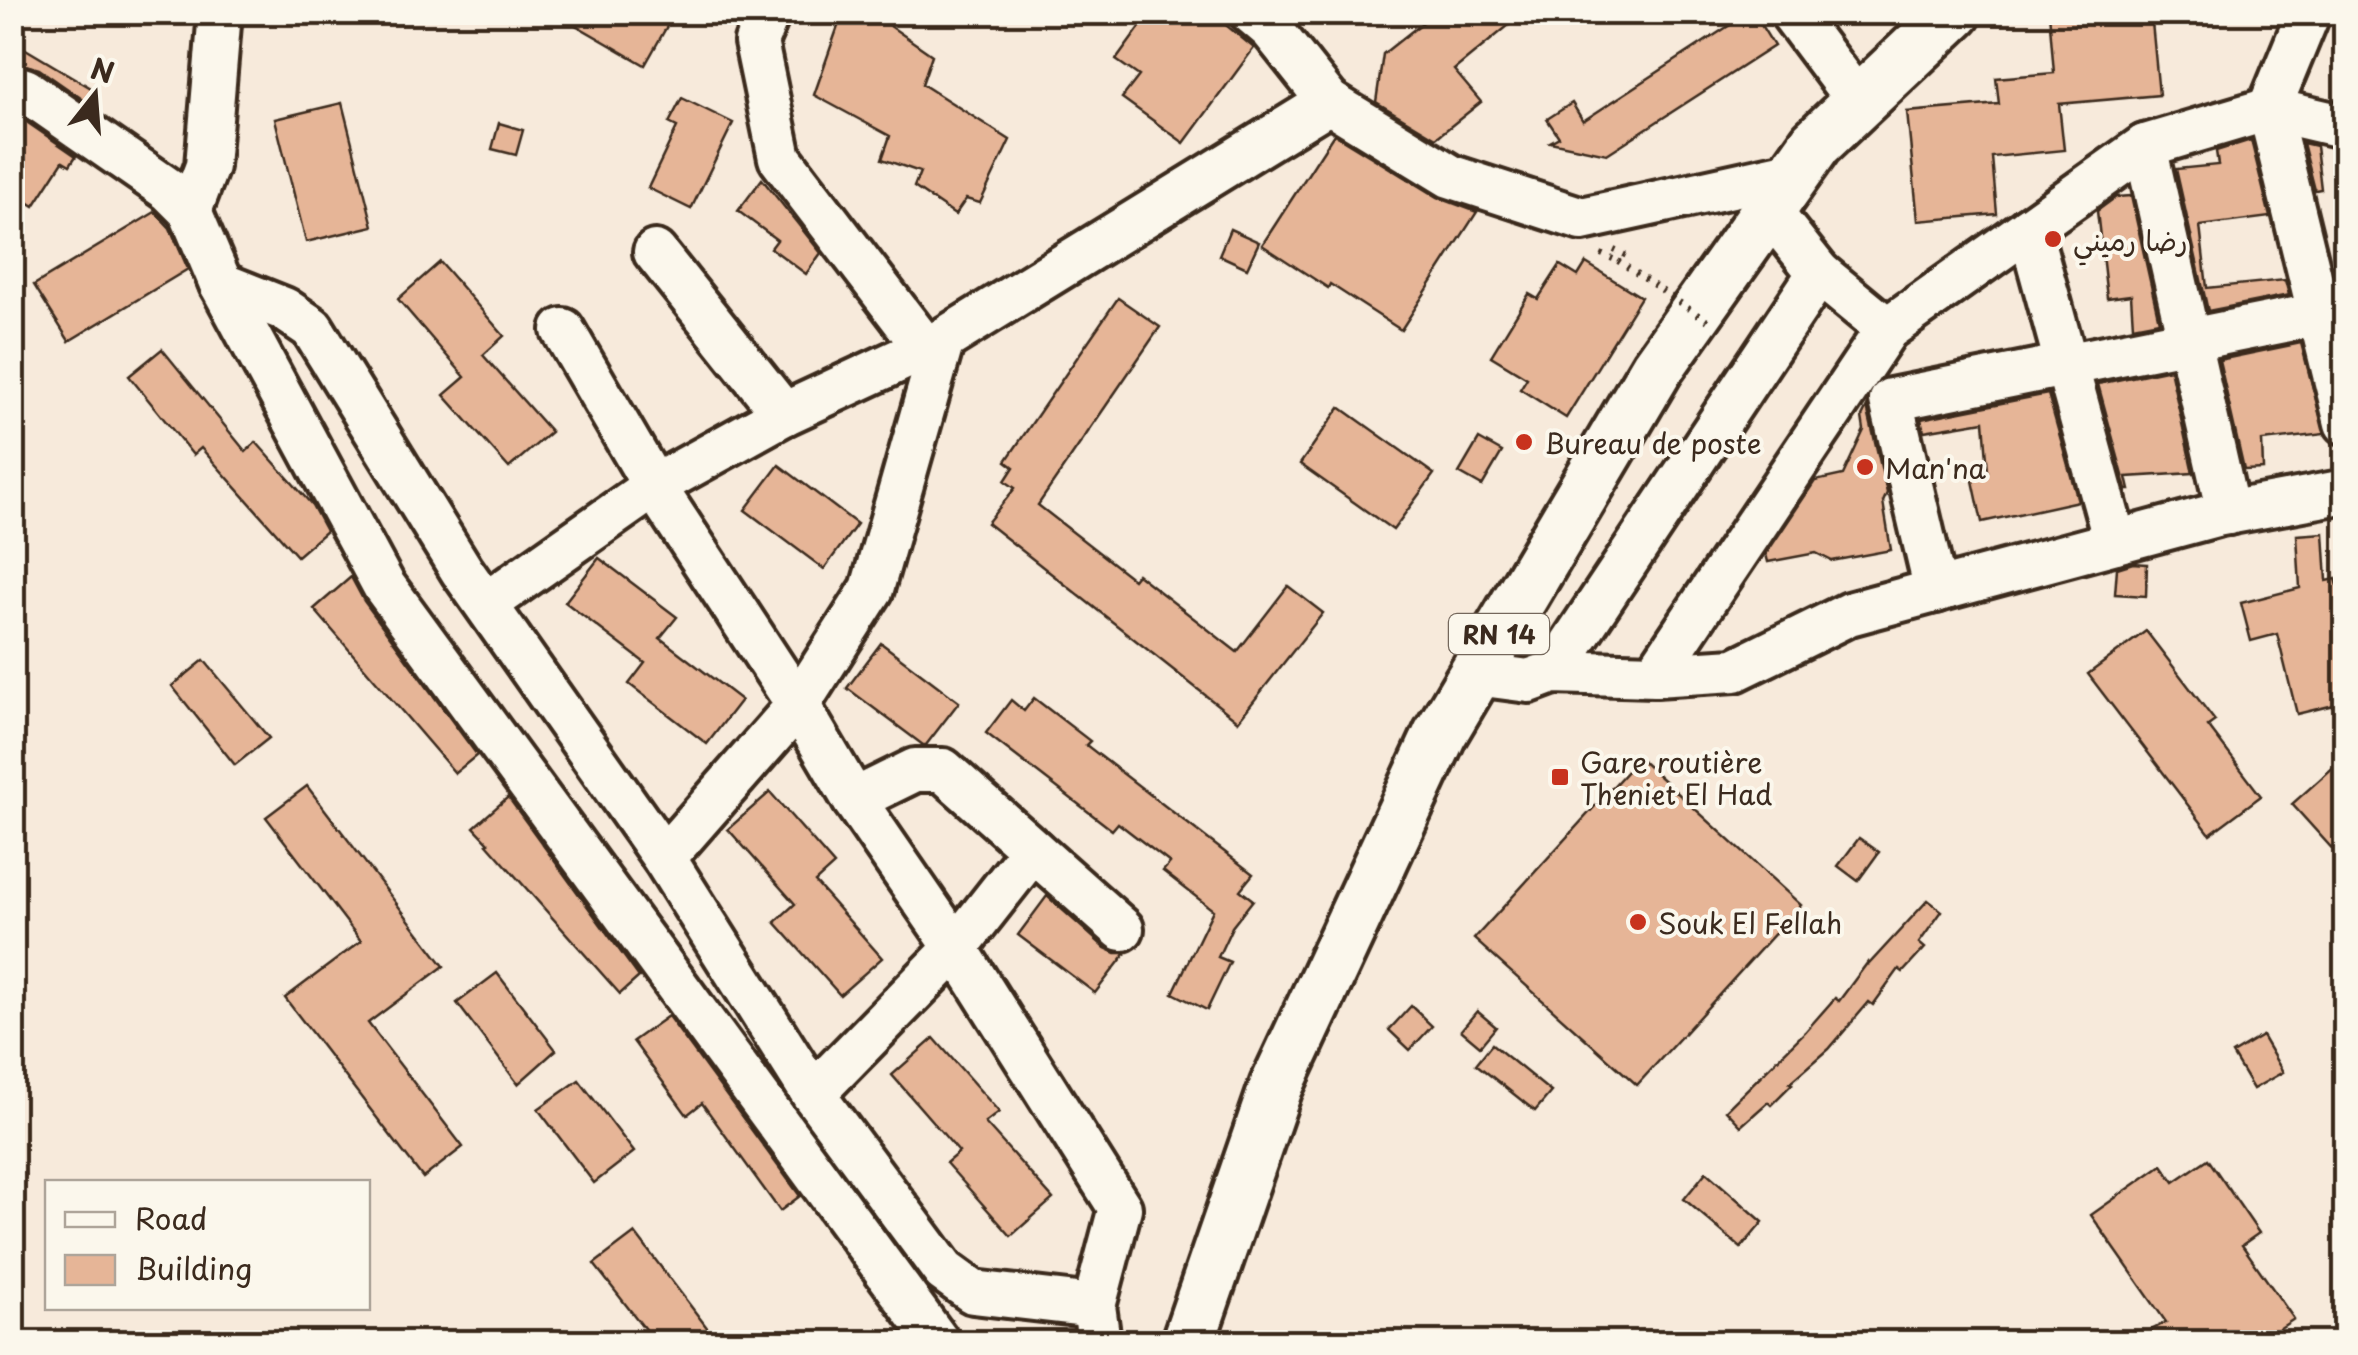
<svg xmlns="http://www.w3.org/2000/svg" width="2358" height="1355" viewBox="0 0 2358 1355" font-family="'Playpen Sans','Playpen Sans Arabic',sans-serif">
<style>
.building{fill:#e6b597;stroke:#3b2a1e;stroke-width:2.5}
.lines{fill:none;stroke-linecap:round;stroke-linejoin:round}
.minor-casing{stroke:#3b2a1e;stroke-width:50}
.major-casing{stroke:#3b2a1e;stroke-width:60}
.path{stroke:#3b2a1e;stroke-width:6;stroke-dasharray:2.5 8;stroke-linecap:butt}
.minor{stroke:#fbf7ec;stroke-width:42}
.major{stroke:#fbf7ec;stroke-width:52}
.path-bridge{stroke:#3b2a1e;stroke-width:6;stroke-dasharray:2.5 8;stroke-linecap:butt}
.poi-dot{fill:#c8321e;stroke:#fbf7ec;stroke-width:4}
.labels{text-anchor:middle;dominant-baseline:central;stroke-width:8;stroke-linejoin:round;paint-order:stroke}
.shield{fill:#fbf7ec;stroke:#75685c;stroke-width:2.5}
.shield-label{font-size:25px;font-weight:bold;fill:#3b2a1e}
.poi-label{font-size:28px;fill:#3b2a1e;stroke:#fbf7ec;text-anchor:start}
</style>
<rect width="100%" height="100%" fill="#f7eadb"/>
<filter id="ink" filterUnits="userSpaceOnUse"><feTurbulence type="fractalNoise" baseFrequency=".01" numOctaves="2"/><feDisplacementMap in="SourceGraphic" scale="20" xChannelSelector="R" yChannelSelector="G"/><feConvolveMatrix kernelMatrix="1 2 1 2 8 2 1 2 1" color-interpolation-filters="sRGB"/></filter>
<g filter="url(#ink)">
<g class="building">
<path d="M553 12H675L645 65Z"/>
<path d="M843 12H866L883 21 932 55 922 84 1010 140 980 203 966 199 955 215 914 187 920 172 882 159 890 136 814 95Z"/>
<path d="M1151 12H1210L1254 48 1184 143 1122 98 1139 76 1116 60Z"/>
<path d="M1436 12H1525L1454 70 1481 102 1436 138 1376 102 1383 54Z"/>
<path d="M1750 12H1753L1774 46 1607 154 1550 142 1559 137 1547 119 1572 103 1583 121Z"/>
<path d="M2049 12H2151L2159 95 2059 104 2064 150 1992 157 1997 214 1918 221 1907 112 1999 104 1996 78 2054 73Z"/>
<path d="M24 48 96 91 88 103 39 69 15 62Z"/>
<path d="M682 98 733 123 691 209 648 188 677 127 669 123Z"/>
<path d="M342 103 373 226 306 242 275 119Z"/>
<path d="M12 112 76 156 70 165 63 161 34 206 12 192Z"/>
<path d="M499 123 523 130 516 155 492 149Z"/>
<path d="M1334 134 1437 197 1477 212 1401 330 1330 284 1328 288 1262 245Z"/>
<path d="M2251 140 2270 217 2200 226 2207 288 2285 280 2289 295 2208 311 2176 169 2218 165 2216 151Z"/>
<path d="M2303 143 2316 146 2321 189 2315 190Z"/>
<path d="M762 179 821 253 806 274 771 248 777 240 738 211Z"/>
<path d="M2131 196 2159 321 2133 326 2131 295 2107 298 2097 211 2116 197Z"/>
<path d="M155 212 170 228 188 269 69 341 34 285Z"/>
<path d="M1230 229 1259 242 1247 268 1219 255Z"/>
<path d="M440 262 504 336 483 355 551 432 509 468 444 395 465 377 398 299Z"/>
<path d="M1586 263 1641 297 1566 418 1520 389 1527 378 1491 356 1529 294 1538 299 1560 265 1578 276Z"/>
<path d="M1118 298 1160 327 1038 505 1133 579 1137 574 1237 652 1288 586 1323 613 1238 721 987 523 1015 488 1005 481 1014 467 1006 461Z"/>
<path d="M2301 343 2325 434 2262 441 2263 469 2244 470 2219 360Z"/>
<path d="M162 349 246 452 256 442 312 505 326 531 297 556 201 448 193 455 129 376Z"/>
<path d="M2170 369 2193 473 2127 477 2130 490H2127L2098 384Z"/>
<path d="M2048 394 2078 501 1982 522 1972 476 1988 472 1984 421 1924 431 1921 419Z"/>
<path d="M1340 407 1434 474 1393 530 1300 464Z"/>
<path d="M1867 407 1887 493 1883 502 1891 550 1832 561 1816 553 1768 562 1766 554 1815 481 1843 475 1864 430 1862 417Z"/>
<path d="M1479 439 1502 452 1482 486 1459 473Z"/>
<path d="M779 465 857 524 824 569 745 510Z"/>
<path d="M2324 533 2327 581 2336 579 2346 614V617L2339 618 2346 645V702L2297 714 2277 634 2251 641 2241 603 2300 588 2297 535Z"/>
<path d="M599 558 677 617 660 638 741 700 707 744 629 684 645 663 565 602Z"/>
<path d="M2133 563 2147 564 2146 596 2115 594 2117 568Z"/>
<path d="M351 577 364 601 477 755 455 773 314 609Z"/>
<path d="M2146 631 2215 721 2208 726 2261 796 2210 834 2088 674Z"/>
<path d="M881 643 959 702 926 745H923L847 688Z"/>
<path d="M204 660 269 738 235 765 172 686Z"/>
<path d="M1034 698 1090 741 1086 745 1253 874 1240 890 1253 900 1232 927 1218 957 1230 962 1207 1010 1173 993 1213 910 1163 871 1170 863 1118 823 1112 830 986 733 1011 700 1024 711Z"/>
<path d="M2346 756V864L2292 804Z"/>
<path d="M1639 758 1801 905 1637 1085 1474 939Z"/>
<path d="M307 786 444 966 368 1023 463 1147 423 1178 285 998 361 941 266 817Z"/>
<path d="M770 792 834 865 815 882 882 958 840 995 775 922 795 904 728 829Z"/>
<path d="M508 797 639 977 620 994 487 844 489 843 474 827Z"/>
<path d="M1859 838 1879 852 1858 881 1838 866Z"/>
<path d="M1047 896 1105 948 1116 953H1126L1095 993 1018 935Z"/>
<path d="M1928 900 1942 911 1919 943 1925 948 1903 972 1899 969 1873 1005 1869 1002 1829 1049 1790 1083 1792 1084 1771 1105 1768 1102 1741 1126 1726 1110 1805 1032 1835 998 1839 1001 1868 962 1869 964Z"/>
<path d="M497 973 556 1050 518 1084 457 1003Z"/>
<path d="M1411 1006 1432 1026 1410 1050 1389 1030Z"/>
<path d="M1477 1011 1496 1027 1480 1046 1461 1030Z"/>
<path d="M668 1016 800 1196 780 1211 702 1103 687 1115 633 1041Z"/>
<path d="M2262 1036 2283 1072 2253 1089 2232 1054Z"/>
<path d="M934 1038 999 1112 985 1123 1053 1199 1011 1236 946 1163 959 1152 892 1075Z"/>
<path d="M1492 1044 1551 1092 1535 1111 1476 1064Z"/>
<path d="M579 1080 634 1152 594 1183 538 1109Z"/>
<path d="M2208 1159 2259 1233 2242 1245 2294 1319 2259 1342H2129L2166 1322 2091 1215 2162 1165 2174 1182Z"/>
<path d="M1706 1172 1763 1222 1741 1248 1684 1199Z"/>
<path d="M635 1233 718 1342H655L594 1264Z"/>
</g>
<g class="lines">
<g class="minor-casing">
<g id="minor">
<path d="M769 12 756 42 780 158 925 348"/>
<path d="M1251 12 1271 29 1329 102 1450 176 1582 219 1796 172"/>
<path d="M1791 12 1859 103"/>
<path d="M2309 12 2269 109 2346 423"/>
<path d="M12 86 25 90 169 190 190 211 221 284 384 586 938 1342"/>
<path d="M2145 146 2228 513"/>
<path d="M190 211 207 166 220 12"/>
<path d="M2029 228 2115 542"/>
<path d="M655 252 784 414"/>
<path d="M1819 273 1887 329"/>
<path d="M221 284 284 309 312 328 462 571 664 858 813 1094 944 1271 973 1292 1094 1306"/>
<path d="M563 330 654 486 798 705 854 800 956 948 1120 1208 1094 1306 1099 1342"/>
<path d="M1936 591 1891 400 2319 314 2346 313"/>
<path d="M486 604 654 486 784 414 943 340 1329 102"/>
<path d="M1553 672 1819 273 1769 210"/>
<path d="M1476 674 1529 681 1553 672 1655 675 1887 329 2145 146 2269 109 2346 127"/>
<path d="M1655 675 1735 670 1849 614 2216 515 2346 491"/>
<path d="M854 800 915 770H943L1122 929"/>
<path d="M664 858 798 705 872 589 943 340"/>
<path d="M813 1094 956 948 1033 850"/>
</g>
</g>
<g class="major-casing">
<path id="major" d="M1188 1342 1276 1087 1440 734 1657 368 1816 143 1955 12"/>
</g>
<g class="path">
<path d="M1614 250 1627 256"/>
<path d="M1601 254 1618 261"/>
</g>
<use href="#minor" class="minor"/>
<use href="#major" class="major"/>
<path class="path-bridge" d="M1618 261 1709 322"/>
</g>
</g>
<g class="poi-dot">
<circle cx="2053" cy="239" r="10"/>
<circle cx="1524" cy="442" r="10"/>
<circle cx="1865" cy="467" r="10"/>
<rect x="1550" y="767" width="20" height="20" rx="5"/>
<circle cx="1638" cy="922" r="10"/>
</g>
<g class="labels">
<rect class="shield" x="1449" y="614" width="100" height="40" rx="8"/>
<g class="shield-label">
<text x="1499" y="634">RN 14</text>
</g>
<g class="poi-label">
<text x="2073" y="239">رضا رميني</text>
<text x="1544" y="442">Bureau de poste</text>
<text x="1885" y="467">Man'na</text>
<text x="1580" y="761">Gare routière<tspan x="1580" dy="32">Theniet El Had</tspan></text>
<text x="1658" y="922">Souk El Fellah</text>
</g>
</g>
<rect width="2358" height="1355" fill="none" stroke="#fbf7ec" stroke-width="50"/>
<rect x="25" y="25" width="2308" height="1305" fill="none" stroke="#3b2a1e" stroke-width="4" filter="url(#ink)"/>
<rect x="45" y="1180" width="325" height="130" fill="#fbf7ec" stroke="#aea59a" stroke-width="2.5"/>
<rect x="65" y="1212" width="50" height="15" fill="#fbf7ec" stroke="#aea59a" stroke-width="2.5"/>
<text x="135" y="1230" font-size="30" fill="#3b2a1e">Road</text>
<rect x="65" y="1255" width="50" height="30" fill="#e6b597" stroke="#aea59a" stroke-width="2.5"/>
<text x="135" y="1280" font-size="30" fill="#3b2a1e">Building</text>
<g transform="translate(95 95) rotate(17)" stroke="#fbf7ec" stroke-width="8" paint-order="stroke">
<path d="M0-8L18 38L0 25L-18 38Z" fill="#3b2a1e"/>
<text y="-15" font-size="28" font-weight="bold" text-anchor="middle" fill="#3b2a1e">N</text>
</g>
</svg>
